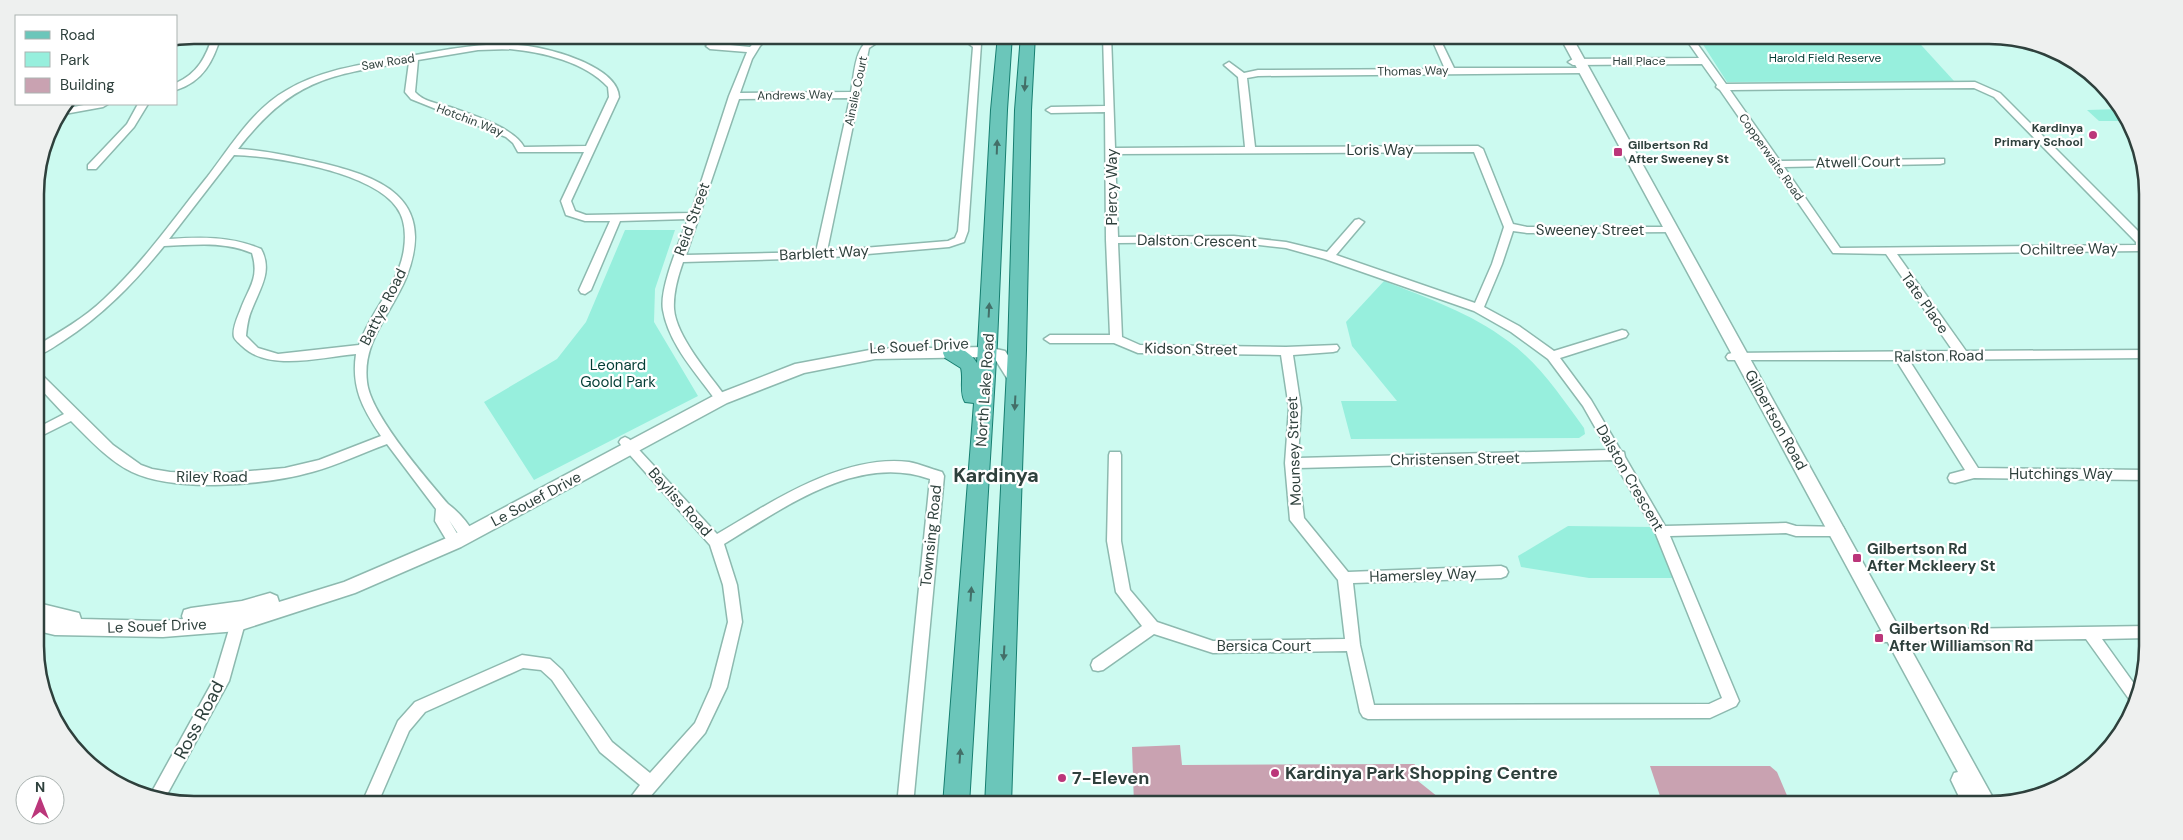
<svg xmlns="http://www.w3.org/2000/svg" width="2183" height="840" viewBox="0 0 2183 840" font-family="'DM Sans',sans-serif">
<style>
.green{fill:#97efdd}
.building{fill:#c9a2b1}
.lines{fill:none;stroke-linecap:round;stroke-linejoin:round}
.minor-casing{stroke:#8db9af;stroke-width:3}
.tertiary-casing{stroke:#8db9af;stroke-width:3}
.primary-casing{stroke:#167e70;stroke-width:2}
.minor{fill:#fff;fill-rule:evenodd}
.tertiary{fill:#fff;fill-rule:evenodd}
.primary{fill:#6bc6ba;fill-rule:evenodd}
.oneway{fill:#436f68}
.poi-dot{fill:#bb367a;stroke:#fff;stroke-width:2}
.labels{text-anchor:middle;dominant-baseline:central;stroke-width:4.5;stroke-linejoin:round;paint-order:stroke}
.far-park-label{font-size:12px;fill:#033d35;stroke:#fff}
.far-street-label{font-size:12px;fill:#2e403c;stroke:#fff}
.far-poi-label{font-size:12px;font-weight:bold;fill:#2e403c;stroke:#fff;text-anchor:end}
.street-label{font-size:15px;fill:#2e403c;stroke:#fff}
.park-label{font-size:15px;fill:#033d35;stroke:#fff}
.poi-label{font-size:15px;font-weight:bold;fill:#2e403c;stroke:#fff;text-anchor:start}
.near-street-label{font-size:18px;fill:#2e403c;stroke:#fff}
.near-poi-label{font-size:18px;font-weight:bold;fill:#2e403c;stroke:#fff;text-anchor:start}
.district-label{font-size:20px;font-weight:bold;fill:#2e403c;stroke:#fff}
.rim{fill:none;stroke:#2e403c;stroke-width:2.5}
</style>
<rect width="100%" height="100%" fill="#ccfaf0"/>
<g class="green">
<path d="M1697 35H1912L1954 81 1727 82Z"/>
<path d="M1994 36 2038 43 2041 46H2004Z"/>
<path d="M2120 109 2125 121H2099L2087 110Z"/>
<path d="M625 230H675L655 289 654 322 698 396 534 480 484 402 557 359 586 322Z"/>
<path d="M1384 281C1427 298 1471 313 1508 341 1539 363 1562 398 1584 428L1585 434 1579 438 1351 439 1341 401H1397L1352 346 1346 322Z"/>
<path d="M1568 526 1653 527 1675 578H1589L1521 567 1518 556Z"/>
</g>
<g class="building">
<path d="M1180 745 1182 765 1415 764 1418 781 1448 805H1134L1132 747Z"/>
<path d="M1650 766H1770L1777 772 1791 805H1663Z"/>
</g>
<g class="lines">
<g class="minor-casing">
<g id="minor">
<path d="M194 35H208L204 38 176 40Z"/>
<path d="M213 35H221C214 60 203 82 176 90V83C198 73 206 57 213 35Z"/>
<path d="M761 35H770L760 46 752 59 740 93 851 92C855 72 854 42 877 36L970 37 981 44 968 231 964 242 949 247 821 258 683 262C678 276 673 294 674 309 676 336 709 374 725 396L727 399 725 402H717C697 374 669 345 663 310 659 288 680 241 688 219L620 221 591 290 585 294 581 293 579 290 610 221H585L566 215 561 201 584 152H518L513 143 506 137 411 99 405 92 409 62C327 75 292 80 238 149 263 150 289 156 313 161 380 176 438 197 406 278 391 314 362 341 367 382 370 414 426 478 448 504 459 512 468 523 475 535L473 539C461 543 455 528 449 520L462 542 460 546 455 547 450 546 435 521 436 509 387 444C362 453 338 465 312 472 266 485 176 493 132 472 109 461 89 439 71 421L37 438V428L64 414 36 384V372L40 373 113 445 141 465 152 469 170 472 217 474 285 468 319 460 381 436C363 409 351 388 356 354 322 357 268 372 242 346 240 344 235 340 234 337 232 330 237 318 240 311 248 288 260 279 252 253 224 241 194 245 164 246 134 283 103 315 63 341 55 346 46 353 36 356V346C60 332 84 318 104 299 144 262 174 218 208 176 231 146 253 109 287 90 324 68 367 64 410 56 456 48 501 38 548 50 569 55 618 71 619 97L571 201 575 211 586 215 691 213 729 96 747 52 710 49 706 46 710 43 750 47ZM878 42 968 43 973 47 958 231 955 238 948 241 827 251 869 48ZM510 49C543 52 585 62 608 87L609 97 586 146 524 147C515 128 470 114 450 107 439 104 422 101 415 92L418 60 478 50ZM850 98 816 252 686 255 739 99ZM234 155C275 156 373 172 397 208 405 219 406 235 404 249 399 285 370 311 359 345L278 354 258 348 246 336C247 326 248 318 252 309 260 288 273 271 261 249 231 236 201 237 169 239Z"/>
<path d="M1103 35H1111L1115 148 1245 147 1238 77 1224 65 1229 62 1244 73 1258 70 1445 69 1430 35H1438L1454 68H1587L1589 70 1584 73 1258 76 1247 78 1255 147 1478 146 1483 149 1513 224 1527 227H1676L1677 229 1676 231 1672 232 1527 233 1513 231 1502 264 1484 307 1519 326 1554 351 1622 330 1626 331 1628 334 1626 337 1560 358 1591 400 1621 451 1624 452 1625 457 1665 526 1786 523 1796 526 1843 527 1845 531 1843 535 1838 536H1796L1786 533 1670 536 1739 701 1736 706 1710 718 1368 719 1363 717 1360 712 1347 651 1213 653 1154 634 1103 670 1098 671 1093 670 1091 665 1093 660 1142 626 1116 592 1107 541 1109 455 1110 452H1120L1121 455V541L1130 590 1157 622 1213 641 1345 639 1338 580 1290 520 1285 463 1289 408 1281 355 1138 353 1114 343H1050L1044 339 1050 335H1110L1106 240 1105 112 1051 113 1046 110 1051 107 1105 106ZM1474 152 1504 227 1492 264 1475 303 1336 255 1364 222 1359 219 1355 220 1327 252 1286 242 1234 236 1118 237 1115 154ZM1234 242 1286 248 1325 259 1474 311 1511 332 1548 359 1583 406 1608 450 1298 458 1301 408 1293 355 1333 352 1337 351 1339 348 1337 345 1286 347 1140 345 1122 337 1118 243ZM1613 460 1655 532 1722 698 1709 704 1374 705 1360 645 1353 583 1501 578 1506 576 1508 572 1506 568 1501 566 1348 572 1304 518 1298 468Z"/>
<path d="M1683 35H1691L1726 84 1975 82 2000 93 2146 239 2145 248 2140 251 1897 254 1966 351 2147 350V358L1909 360 1978 468 2147 470 2148 480 1974 478 1955 483 1950 482 1948 478 1950 474 1965 470 1896 360H1728L1726 357 1728 354 1732 353 1953 351 1886 254 1833 253 1720 90 1716 87 1717 85 1702 64 1573 65 1568 62 1573 59 1699 58ZM1974 88 1994 97 2136 242V245L1840 248 1784 167 1940 164 1944 163V159L1780 161 1730 90Z"/>
<path d="M89 104H108L103 107 59 115 63 109Z"/>
<path d="M138 104H148L134 127 96 169H88V165L127 124Z"/>
<path d="M625 437 629 439 717 534C772 502 842 454 909 462 920 464 931 469 942 472L944 476 913 805H897L930 479C857 453 784 508 724 544L737 585 742 622 727 687 705 733 643 805H625L640 785 600 752 552 680 541 670 523 668 425 712 409 731 377 805H361L398 721 415 702 522 655 550 659 562 670 612 742 650 773 695 723 711 687 728 622 723 585 710 545 621 445 619 442 621 439Z"/>
<path d="M240 610 245 612 247 616 229 681 164 800 149 797 214 679 233 616 235 612Z"/>
<path d="M2148 626V638L2102 639 2140 692 2134 706 2086 639 1883 642 1878 640 1876 636 1878 632 1883 630Z"/>
</g>
</g>
<g class="tertiary-casing">
<g id="tertiary">
<path d="M1559 35H1571L1997 805H1963L1951 780 1954 773 1958 772Z"/>
<path d="M987 347 1005 351 1024 379 1022 383 1016 385 1010 383 995 359 987 357 875 359 804 373 727 403 461 547 355 593 238 631 163 637 55 635 38 631V603L79 613 81 619 163 621 183 619 182 616 184 610 191 608 242 601 270 593 277 596 279 602 344 582 449 537 715 395 795 364 875 349Z"/>
</g>
</g>
<g class="primary-casing">
<g id="primary">
<path d="M998 35H1012L1007 110 997 343 969 805H943L974 403 965 402C959 392 964 379 961 368L945 358 943 353 945 348C958 345 970 352 977 363L991 110Z"/>
<path d="M1021 35H1035L1031 110 1026 350 1011 805H985L1008 350 1015 110Z"/>
</g>
</g>
<use href="#minor" class="minor"/>
<use href="#tertiary" class="tertiary"/>
<use href="#primary" class="primary"/>
</g>
<defs><path id="oneway-solid" d="M-6-.8H1V-3.2L6.5 0L1 3.2V.8H-6Z" transform="scale(1.25)"/></defs>
<g class="oneway">
<use href="#oneway-solid" transform="translate(1025 84) rotate(94)"/>
<use href="#oneway-solid" transform="translate(997 147) rotate(-88)"/>
<use href="#oneway-solid" transform="translate(989 310) rotate(-87)"/>
<use href="#oneway-solid" transform="translate(1015 403) rotate(93)"/>
<use href="#oneway-solid" transform="translate(971 594) rotate(-86)"/>
<use href="#oneway-solid" transform="translate(1004 653) rotate(93)"/>
<use href="#oneway-solid" transform="translate(960 756) rotate(-86)"/>
</g>
<g class="poi-dot">
<circle cx="2093" cy="135" r="5"/>
<rect x="1613" y="147" width="10" height="10" rx="2.5"/>
<rect x="1852" y="553" width="10" height="10" rx="2.5"/>
<rect x="1874" y="633" width="10" height="10" rx="2.5"/>
<circle cx="1275" cy="773" r="5"/>
<circle cx="1062" cy="778" r="5"/>
</g>
<g class="labels">
<g class="far-park-label">
<text x="1825" y="58">Harold Field Reserve</text>
</g>
<g class="far-street-label">
<text x="1639" y="61">Hall Place</text>
<text transform="translate(388 62) rotate(-9)">Saw Road</text>
<text transform="translate(1413 71) rotate(-1)">Thomas Way</text>
<text transform="translate(856 91) rotate(-78)">Ainslie Court</text>
<text transform="translate(795 95) rotate(-1)">Andrews Way</text>
<text transform="translate(470 120) rotate(21)">Hotchin Way</text>
<text transform="translate(1771 157) rotate(55)">Copperwaite Road</text>
</g>
<g class="far-poi-label">
<text x="2083" y="128">Kardinya<tspan x="2083" dy="14">Primary School</tspan></text>
<text x="1628" y="145" text-anchor="start">Gilbertson Rd<tspan x="1628" dy="14">After Sweeney St</tspan></text>
</g>
<g class="street-label">
<text x="1380" y="150">Loris Way</text>
<text transform="translate(1858 162) rotate(-1)">Atwell Court</text>
<text transform="translate(1112 187) rotate(-90)">Piercy Way</text>
<text transform="translate(692 219) rotate(-70)">Reid Street</text>
<text x="1590" y="230">Sweeney Street</text>
<text transform="translate(1197 241) rotate(1)">Dalston Crescent</text>
<text transform="translate(2069 249) rotate(-1)">Ochiltree Way</text>
<text transform="translate(824 253) rotate(-3)">Barblett Way</text>
<text transform="translate(1925 303) rotate(55)">Tate Place</text>
<text transform="translate(383 307) rotate(-63)">Battye Road</text>
<text transform="translate(919 346) rotate(-3)">Le Souef Drive</text>
<text transform="translate(1191 349) rotate(1)">Kidson Street</text>
<text transform="translate(1939 356) rotate(-1)">Ralston Road</text>
<text transform="translate(985 390) rotate(-86)">North Lake Road</text>
<text transform="translate(1776 420) rotate(61)">Gilbertson Road</text>
<text transform="translate(1294 451) rotate(-92)">Mounsey Street</text>
<text transform="translate(1455 459) rotate(-1)">Christensen Street</text>
<text x="2061" y="474">Hutchings Way</text>
<text x="212" y="477">Riley Road</text>
<text transform="translate(1630 478) rotate(60)">Dalston Crescent</text>
<text transform="translate(536 499) rotate(-28)">Le Souef Drive</text>
<text transform="translate(680 502) rotate(48)">Bayliss Road</text>
<text transform="translate(931 536) rotate(-84)">Townsing Road</text>
<text transform="translate(1423 575) rotate(-2)">Hamersley Way</text>
<text transform="translate(157 626) rotate(-2)">Le Souef Drive</text>
<text x="1264" y="646">Bersica Court</text>
</g>
<g class="park-label">
<text x="618" y="365">Leonard<tspan x="618" dy="17">Goold Park</tspan></text>
</g>
<g class="poi-label">
<text x="1867" y="549">Gilbertson Rd<tspan x="1867" dy="17">After Mckleery St</tspan></text>
<text x="1889" y="629">Gilbertson Rd<tspan x="1889" dy="17">After Williamson Rd</tspan></text>
</g>
<g class="near-street-label">
<text transform="translate(199 720) rotate(-62)">Ross Road</text>
</g>
<g class="near-poi-label">
<text x="1285" y="773">Kardinya Park Shopping Centre</text>
<text x="1072" y="778">7-Eleven</text>
</g>
<g class="district-label">
<text x="996" y="475">Kardinya</text>
</g>
</g>
<path d="M0 0H2183V840H0ZM194 44H1989A150 150 0 0 1 2139 194V646A150 150 0 0 1 1989 796H194A150 150 0 0 1 44 646V194A150 150 0 0 1 194 44Z" fill="#eef0ef" fill-rule="evenodd"/>
<path class="rim" d="M194 44H1989A150 150 0 0 1 2139 194V646A150 150 0 0 1 1989 796H194A150 150 0 0 1 44 646V194A150 150 0 0 1 194 44Z"/>
<rect x="15" y="15" width="162" height="90" fill="#ffffff" stroke="#abb3b1"/>
<rect x="25" y="31" width="25" height="8" fill="#6bc6ba" stroke="#abb3b1"/>
<text x="60" y="40" font-size="15" fill="#2e403c">Road</text>
<rect x="25" y="52" width="25" height="15" fill="#97efdd" stroke="#abb3b1"/>
<text x="60" y="65" font-size="15" fill="#2e403c">Park</text>
<rect x="25" y="78" width="25" height="15" fill="#c9a2b1" stroke="#abb3b1"/>
<text x="60" y="90" font-size="15" fill="#2e403c">Building</text>
<g transform="translate(40 800)"><circle r="24" fill="#ffffff" stroke="#abb3b1"/>
<path d="M0-4L9 19L0 12L-9 19Z" fill="#bb367a"/>
<text y="-8" font-size="14" font-weight="bold" text-anchor="middle" fill="#2e403c">N</text>
</g>
</svg>
